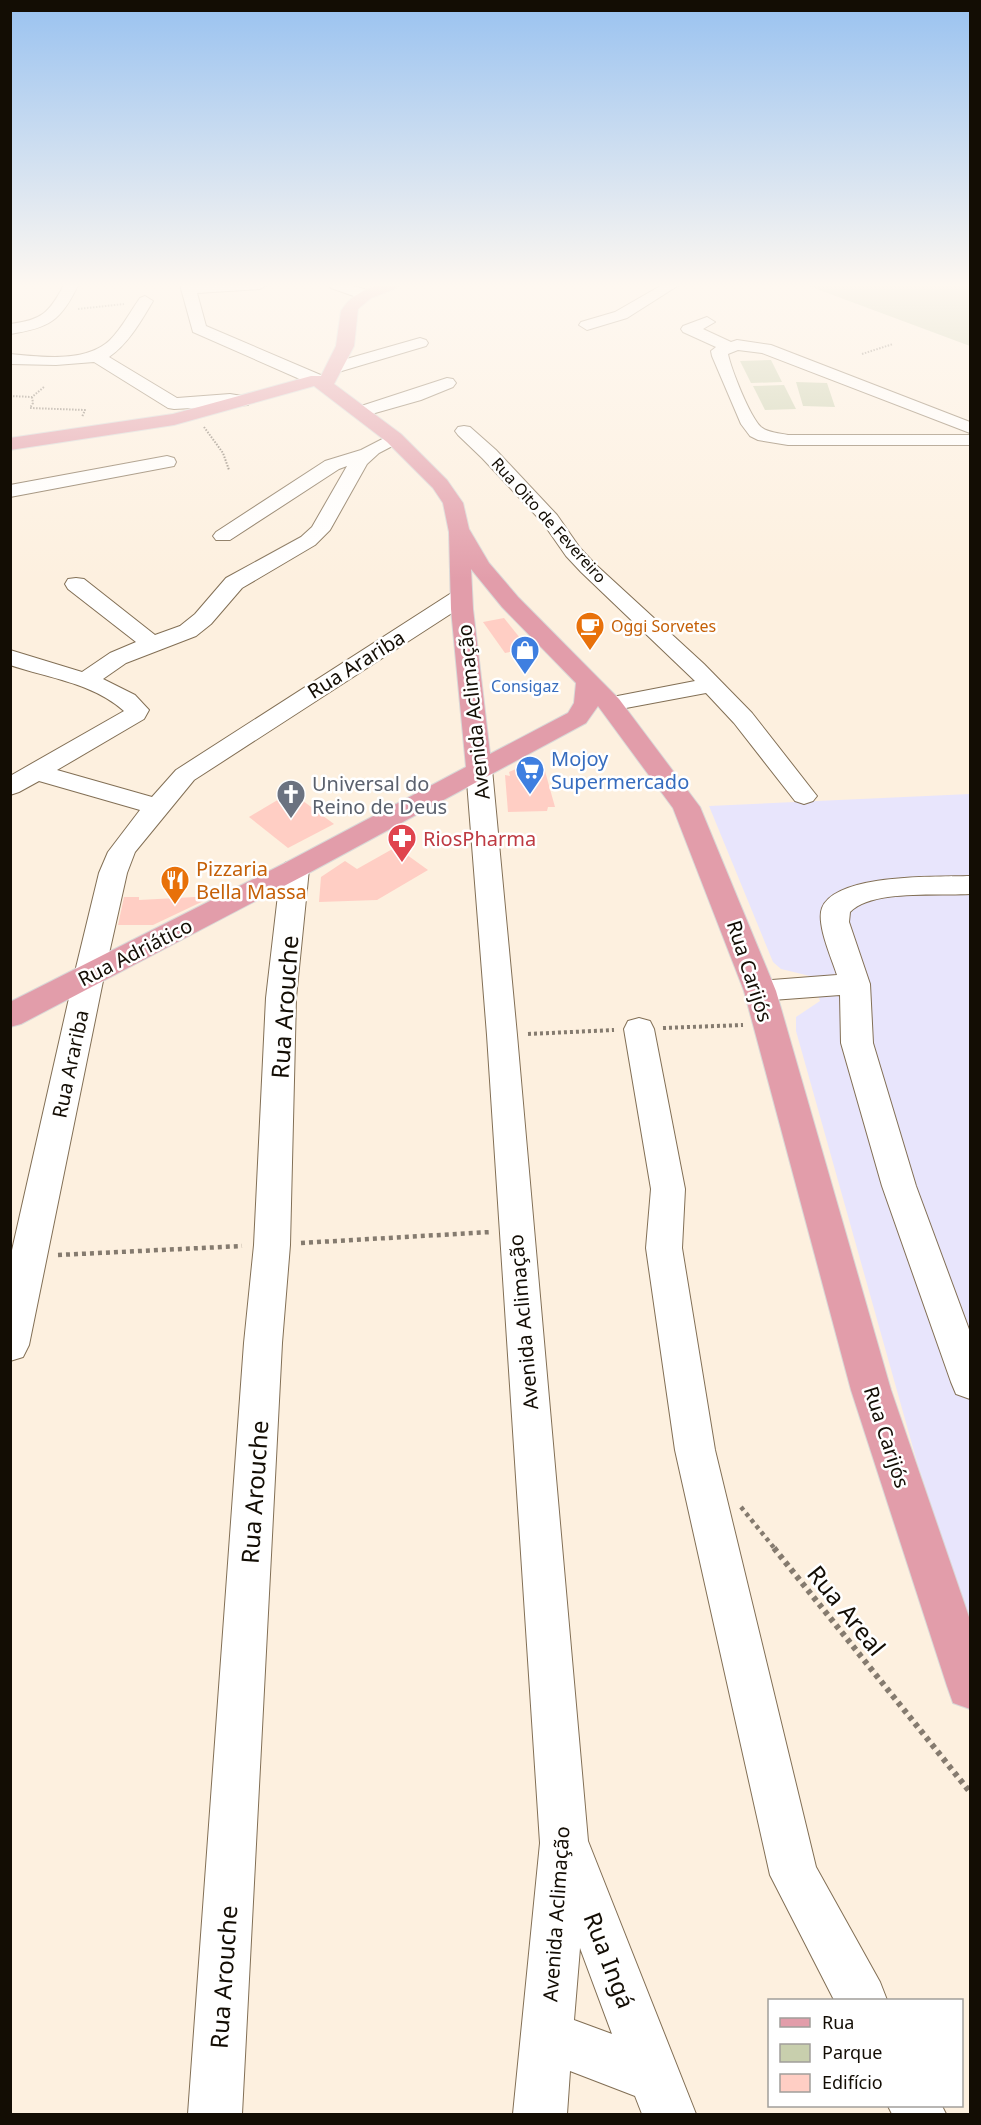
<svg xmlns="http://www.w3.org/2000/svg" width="981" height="2125" viewBox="0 0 981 2125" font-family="'Noto Sans',sans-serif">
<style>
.industrial{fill:#e8e5fc}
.green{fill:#c8cfad}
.building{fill:#ffcec4}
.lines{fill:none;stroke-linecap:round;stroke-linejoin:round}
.minor-casing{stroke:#826f55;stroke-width:2}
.major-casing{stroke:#d9d8d7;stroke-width:2}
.path-far3{stroke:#857b6f;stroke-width:2;stroke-dasharray:1.5 1.5;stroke-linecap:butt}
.path-far2{stroke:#857b6f;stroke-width:4;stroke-dasharray:3 3;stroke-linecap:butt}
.path-far1{stroke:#857b6f;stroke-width:4.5;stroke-dasharray:4 4;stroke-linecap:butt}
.path{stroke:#857b6f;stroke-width:6;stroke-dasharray:4.5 4.5;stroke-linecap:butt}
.minor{fill:#fff;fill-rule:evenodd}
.major{fill:#e29daa;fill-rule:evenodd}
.labels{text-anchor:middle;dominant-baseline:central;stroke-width:5;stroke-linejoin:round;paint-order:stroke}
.far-street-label{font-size:16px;fill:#130d04;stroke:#fff}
.far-food-label{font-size:16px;fill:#c56008;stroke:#fff;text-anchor:start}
.far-shop-label{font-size:16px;fill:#366cbe;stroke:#fff}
.street-label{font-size:20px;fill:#130d04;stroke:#fff}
.shop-label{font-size:20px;fill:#366cbe;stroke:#fff;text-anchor:start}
.worship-label{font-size:20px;fill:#5b616d;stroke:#fff;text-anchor:start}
.health-label{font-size:20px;fill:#be3a42;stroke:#fff;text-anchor:start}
.food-label{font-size:20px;fill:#c56008;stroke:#fff;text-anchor:start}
.near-street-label{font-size:24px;fill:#130d04;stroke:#fff}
</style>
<rect width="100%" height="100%" fill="#fdf0df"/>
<path class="industrial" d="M970 794V1622L917 1462 796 1031V1017L820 1001 810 976 781 969 773 962 709 806Z"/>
<g class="green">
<path d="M806 285H970V346Z"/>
<path d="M771 360 782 382 751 383 740 361Z"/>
<path d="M796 382 827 383 835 407 803 406Z"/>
<path d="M784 385 796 409 765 410 753 386Z"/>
</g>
<g class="building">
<path d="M504 618 528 648 505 653 483 622Z"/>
<path d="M536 760 543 764 555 807H548L547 811 508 812 505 775 510 776 509 772Z"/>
<path d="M291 792 334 824 288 848 249 817Z"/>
<path d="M396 847 428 870 377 900 319 902 321 877 345 861 357 869Z"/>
<path d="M214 896 153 925H118L124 897H139V900Z"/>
</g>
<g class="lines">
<g class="minor-casing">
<g id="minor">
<path d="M64 285H78C61 321 49 328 10 334V324C42 320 49 313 64 285Z"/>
<path d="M180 285H267L260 289 197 293 206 326 323 376 326 380 323 384H311L193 332Z"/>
<path d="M329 285C343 285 362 284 373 295L365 300 331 288Z"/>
<path d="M662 285H679L627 318 587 330 579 325 581 322 615 312Z"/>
<path d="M145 296 153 301C141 321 129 343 109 357L177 398 230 394 248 397 251 401 248 405 174 409 168 408 94 362 56 365 10 364V354C41 357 86 363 110 340 122 328 130 312 140 298Z"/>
<path d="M707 317 715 322 703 329 731 342 737 340 771 345 970 422V433L762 353 738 350 728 354C731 369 750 417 761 427 768 433 779 433 788 435H970V445H788L758 440 750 436 741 424 712 356 711 351 716 347 683 332 681 329 683 326Z"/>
<path d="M420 338 426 340 428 343 426 346 335 373 327 368 329 364Z"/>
<path d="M447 378 453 379 456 383 453 387 421 400 361 417 355 416 352 412 355 408Z"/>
<path d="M464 426 470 427 496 450 557 515 580 548 595 564 704 664 752 713 813 791 817 796 813 801 804 804 795 801 734 723 706 693 610 711 602 709 598 704 602 699 695 681 581 572 566 556 543 523 482 458 458 435 455 431 458 427Z"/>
<path d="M394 433 400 434 403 438 400 442 379 453 367 464 330 530 315 545 242 588 211 624 196 636 126 663 103 679 135 695 149 710 144 719 57 770 152 797 176 770 453 592 461 591 469 592 472 597 469 602 194 780 135 852 127 873 104 976 29 1345 23 1357 10 1361V1259L74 976 99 873 108 852 140 810 39 781 19 792 10 795V776L124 711C93 683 48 678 10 665V650L82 672 110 653 136 642 68 589 65 584 68 579 76 578 84 579 155 635 180 626 195 614 226 578 301 537 312 527 347 466 339 469 230 540H216L213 536 216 532 325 461 361 450Z"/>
<path d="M167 456 174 458 176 462 174 466 10 497V485Z"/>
<path d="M479 761 488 764 492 769 517 1035 588 1841 696 2114H642L635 2096 570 2071 567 2114H513L540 1843 487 1035 466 769 470 764ZM580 1948 612 2034 574 2020Z"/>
<path d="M295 860 305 863 309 869 296 998 290 1245 282 1343 242 2114H188L244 1343 254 1245 266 998 281 869 285 863Z"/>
<path d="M970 876V894C940 896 872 889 850 912L849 922 870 984 873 1043 916 1186 970 1332V1399L956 1394 951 1382 882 1186 841 1043 840 995 760 1001 749 998 745 991 749 984 760 981 837 975C832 959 816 924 822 908 836 873 938 877 970 876Z"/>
<path d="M639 1018 650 1021 654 1029 685 1189 682 1248 715 1450 816 1867 880 1982 887 2000H834L770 1875 675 1450 646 1248 651 1189 624 1029 628 1021Z"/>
<path d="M888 2106H942L946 2114H892Z"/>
</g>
</g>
<g class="major-casing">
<path id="major" d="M377 285H399L397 288 371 298 358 309 354 346 334 384 401 434 447 480 463 503 469 529 489 563 518 597 619 699 700 807 776 991 891 1390 970 1620V1709L953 1703 947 1686 851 1390 744 991 673 808 598 706 586 723 305 875 21 1024 10 1027V1002L285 863 466 767 451 609 449 532 443 503 433 488 387 442 314 386 174 425 10 450V438L173 414 311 376H321L336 346 341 311C350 296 362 291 377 285ZM471 569 502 607 576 683 574 703 568 713 490 754 473 609Z"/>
</g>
<g class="path-far3">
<path d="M78 309 124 304"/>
<path d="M862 354 893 344"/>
<path d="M10 396 32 397 44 387"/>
<path d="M32 397 33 403 30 408 85 410 82 417"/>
<path d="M204 427 223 453 229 470"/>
</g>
<g class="path-far2">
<path d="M663 1028 743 1025"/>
<path d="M528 1034 614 1030"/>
</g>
<g class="path-far1">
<path d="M301 1243 491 1232"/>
<path d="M58 1255 242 1246"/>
<path d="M741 1507 775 1549"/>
</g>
<path class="path" d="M774 1548 970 1792"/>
<use href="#minor" class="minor"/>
<use href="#major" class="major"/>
</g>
<linearGradient id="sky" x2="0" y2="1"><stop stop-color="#99c2f0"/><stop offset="0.49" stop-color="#fef8f1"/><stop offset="1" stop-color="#fef8f1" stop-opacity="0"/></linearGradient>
<rect width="981" height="582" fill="url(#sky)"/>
<defs>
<g id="cafe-pin" transform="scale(1.5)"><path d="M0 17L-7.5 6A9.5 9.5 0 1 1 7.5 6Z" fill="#e8710a" stroke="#fff"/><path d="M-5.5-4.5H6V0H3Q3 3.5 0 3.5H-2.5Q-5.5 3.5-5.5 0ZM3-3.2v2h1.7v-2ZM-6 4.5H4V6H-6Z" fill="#fff"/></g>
<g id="shop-pin" transform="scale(1.5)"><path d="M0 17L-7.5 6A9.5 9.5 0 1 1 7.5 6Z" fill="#3f7fe0" stroke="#fff"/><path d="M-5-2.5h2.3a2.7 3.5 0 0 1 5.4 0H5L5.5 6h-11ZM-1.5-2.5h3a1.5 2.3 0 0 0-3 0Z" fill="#fff"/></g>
<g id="supermarket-pin" transform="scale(1.5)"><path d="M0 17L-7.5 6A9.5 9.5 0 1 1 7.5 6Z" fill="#3f7fe0" stroke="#fff"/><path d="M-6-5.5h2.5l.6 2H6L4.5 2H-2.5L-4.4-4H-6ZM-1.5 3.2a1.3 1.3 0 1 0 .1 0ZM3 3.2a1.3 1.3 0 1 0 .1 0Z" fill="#fff"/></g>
<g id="church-pin" transform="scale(1.5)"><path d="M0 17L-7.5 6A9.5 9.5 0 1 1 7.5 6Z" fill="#6b7280" stroke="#fff"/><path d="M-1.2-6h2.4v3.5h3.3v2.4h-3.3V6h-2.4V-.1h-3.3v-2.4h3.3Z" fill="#fff"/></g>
<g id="pharmacy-pin" transform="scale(1.5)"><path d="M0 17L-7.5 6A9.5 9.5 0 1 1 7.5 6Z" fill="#e0444e" stroke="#fff"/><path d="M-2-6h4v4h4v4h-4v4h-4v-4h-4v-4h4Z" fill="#fff"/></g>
<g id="restaurant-pin" transform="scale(1.5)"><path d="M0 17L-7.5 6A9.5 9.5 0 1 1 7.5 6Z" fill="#e8710a" stroke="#fff"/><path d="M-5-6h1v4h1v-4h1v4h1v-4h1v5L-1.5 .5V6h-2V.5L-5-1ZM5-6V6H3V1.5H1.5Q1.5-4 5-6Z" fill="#fff"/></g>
</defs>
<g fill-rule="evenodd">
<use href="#cafe-pin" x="590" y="626"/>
<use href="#shop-pin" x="525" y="650"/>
<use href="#supermarket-pin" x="530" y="770"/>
<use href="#church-pin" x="291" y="794"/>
<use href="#pharmacy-pin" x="402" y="838"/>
<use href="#restaurant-pin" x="175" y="880"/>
</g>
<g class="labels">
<g class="far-street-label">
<text transform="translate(549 520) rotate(48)">Rua Oito de Fevereiro</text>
</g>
<g class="far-food-label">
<text x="611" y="626">Oggi Sorvetes</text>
</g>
<g class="far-shop-label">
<text x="525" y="686">Consigaz</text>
</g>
<g class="street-label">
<text transform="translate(356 664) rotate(-32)">Rua Arariba</text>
<text transform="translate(473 712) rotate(-96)">Avenida Aclimação</text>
<text transform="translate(135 952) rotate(-27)">Rua Adriático</text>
<text transform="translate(750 971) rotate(72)">Rua Carijós</text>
<text transform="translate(70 1064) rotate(-78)">Rua Arariba</text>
<text transform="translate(523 1322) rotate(-95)">Avenida Aclimação</text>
<text transform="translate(887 1437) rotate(72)">Rua Carijós</text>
<text transform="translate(556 1914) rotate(-86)">Avenida Aclimação</text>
</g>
<g class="shop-label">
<text x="551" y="758">Mojoy<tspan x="551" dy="23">Supermercado</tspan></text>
</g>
<g class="worship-label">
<text x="312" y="783">Universal do<tspan x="312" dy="23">Reino de Deus</tspan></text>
</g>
<g class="health-label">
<text x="423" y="838">RiosPharma</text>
</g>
<g class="food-label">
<text x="196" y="868">Pizzaria<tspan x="196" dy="23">Bella Massa</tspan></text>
</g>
<g class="near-street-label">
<text transform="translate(284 1007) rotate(-86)">Rua Arouche</text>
<text transform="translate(254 1492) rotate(-86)">Rua Arouche</text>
<text transform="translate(847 1610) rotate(51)">Rua Areal</text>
<text transform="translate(610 1960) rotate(69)">Rua Ingá</text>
<text transform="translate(223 1977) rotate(-86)">Rua Arouche</text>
</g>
</g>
<rect width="981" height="2125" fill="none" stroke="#130d04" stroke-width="24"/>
<rect x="768" y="1999" width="195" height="108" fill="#ffffff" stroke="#a19e9b" stroke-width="1.5"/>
<rect x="780" y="2018" width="30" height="9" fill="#e29daa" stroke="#a19e9b" stroke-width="1.5"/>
<text x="822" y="2029" font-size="18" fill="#130d04">Rua</text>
<rect x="780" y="2044" width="30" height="18" fill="#c8cfad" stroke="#a19e9b" stroke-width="1.5"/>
<text x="822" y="2059" font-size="18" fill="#130d04">Parque</text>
<rect x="780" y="2074" width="30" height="18" fill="#ffcec4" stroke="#a19e9b" stroke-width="1.5"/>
<text x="822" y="2089" font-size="18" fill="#130d04">Edifício</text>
</svg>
